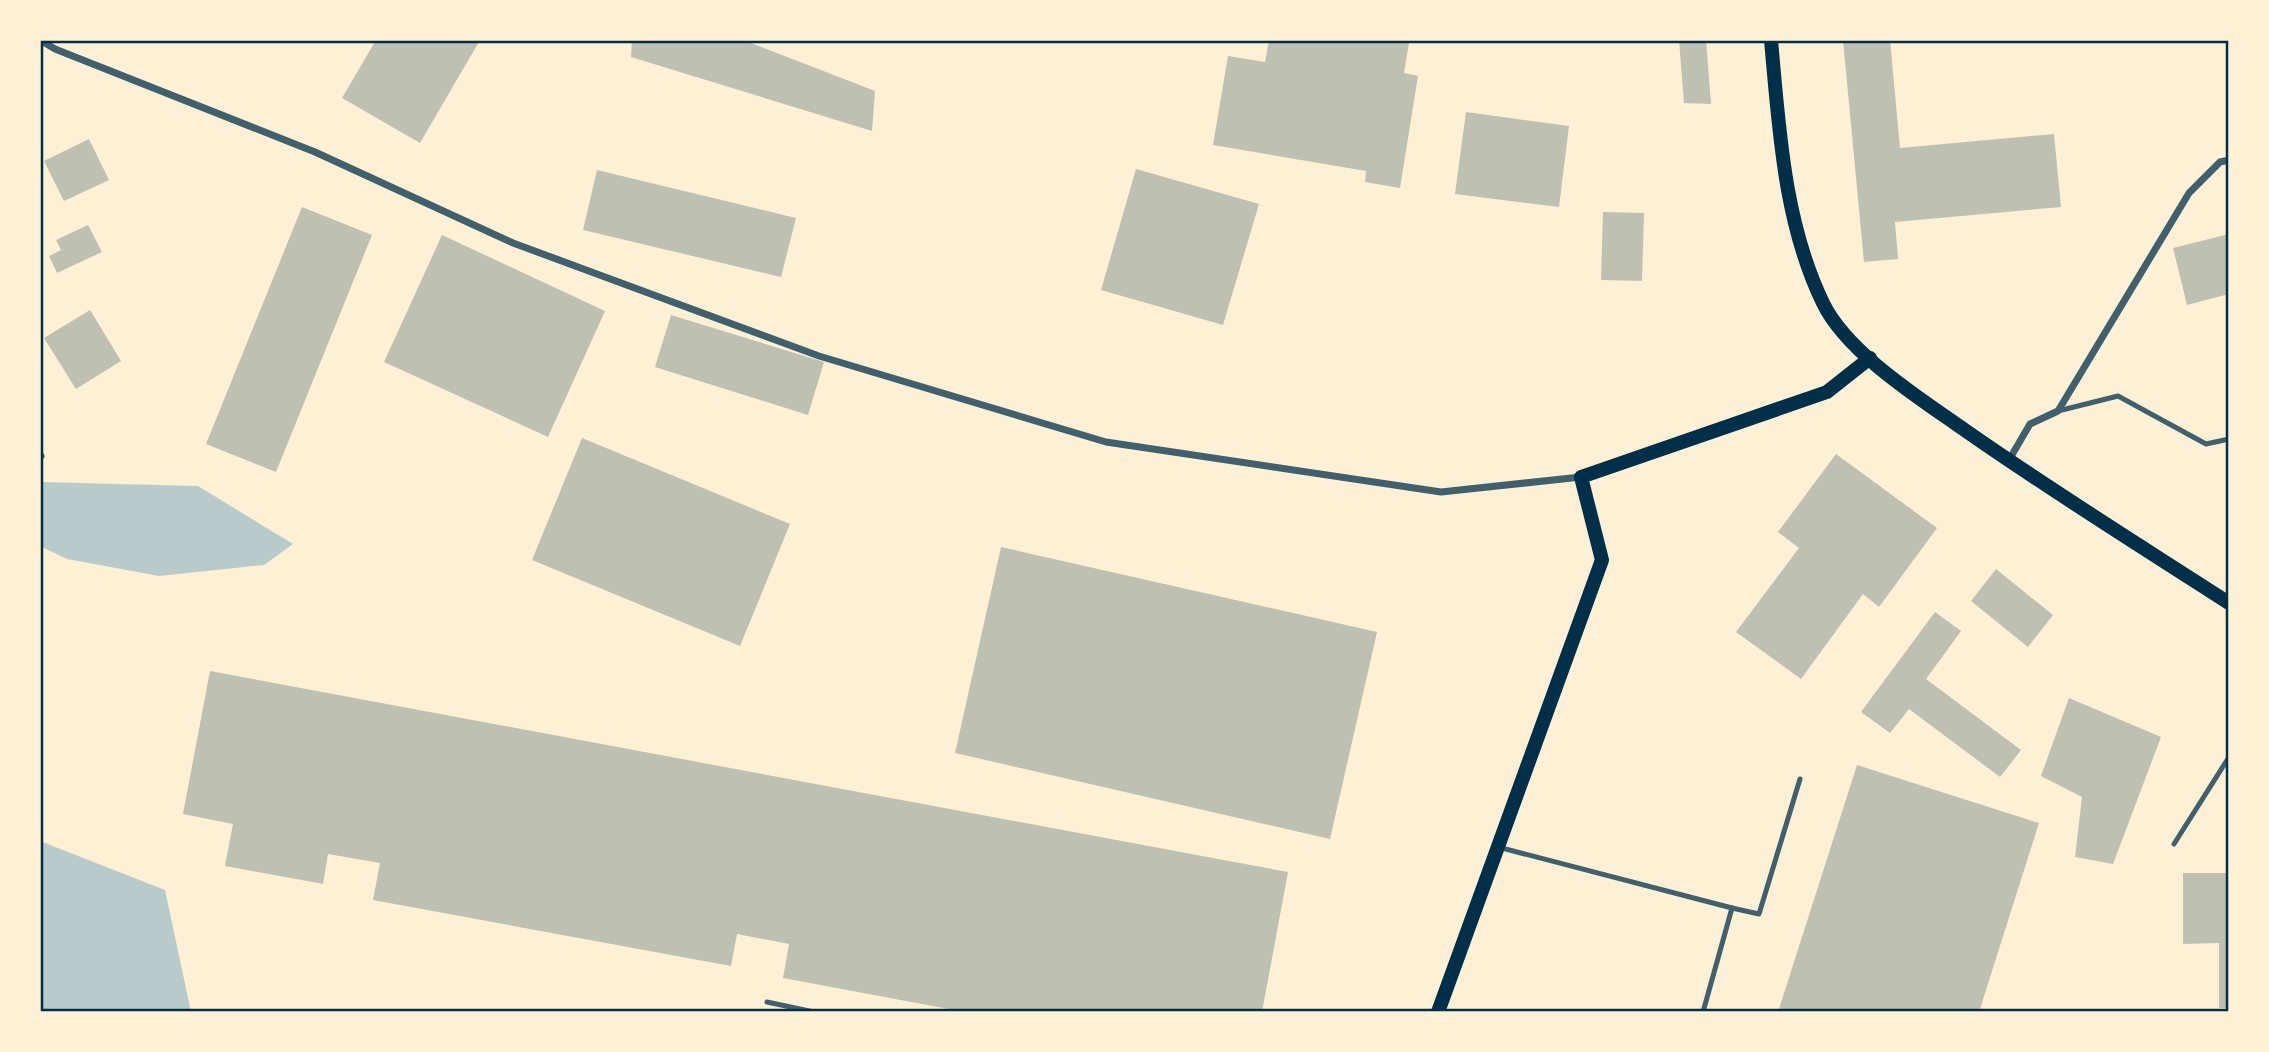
<svg xmlns="http://www.w3.org/2000/svg" width="2269" height="1052" viewBox="0 0 2269 1052" font-family="'Work Sans',sans-serif">
<style>
.green{fill:#b9caca}
.building{fill:#bec0b2}
.lines{fill:none;stroke-linecap:round;stroke-linejoin:round}
.service{stroke:#3f606c;stroke-width:5}
.minor{stroke:#3f606c;stroke-width:7}
.secondary{stroke:#003049;stroke-width:14}
.neatline{fill:none;stroke:#003049;stroke-width:2.5}
</style>
<rect width="100%" height="100%" fill="#fdf0d5"/>
<g class="green">
<path d="M40 482 198 486 293 544 264 565 159 576 67 559 40 546Z"/>
<path d="M40 841 165 890 191 1012H40Z"/>
</g>
<g class="building">
<path d="M376 40H480L420 143 342 98Z"/>
<path d="M632 40H743L875 91 872 131 631 57Z"/>
<path d="M1269 40 1409 43 1404 73 1418 76 1400 188 1365 182 1366 171 1213 145 1228 56 1265 62Z"/>
<path d="M1679 40H1706L1711 104 1684 103Z"/>
<path d="M1843 40H1890L1900 148 2054 134 2061 207 1895 222 1898 259 1864 262Z"/>
<path d="M1466 112 1569 126 1559 207 1455 194Z"/>
<path d="M89 139 109 180 64 201 44 161Z"/>
<path d="M1136 169 1259 204 1223 325 1101 290Z"/>
<path d="M597 170 796 218 781 277 583 230Z"/>
<path d="M302 207 372 235 276 472 206 444Z"/>
<path d="M1603 212 1644 213 1642 281 1601 280Z"/>
<path d="M88 225 102 252 57 273 49 256 61 250 56 240Z"/>
<path d="M2229 234V294L2187 305 2173 248Z"/>
<path d="M442 235 605 311 548 437 384 362Z"/>
<path d="M90 310 121 361 76 389 44 338Z"/>
<path d="M671 315 824 362 808 415 655 367Z"/>
<path d="M582 438 790 524 740 646 532 560Z"/>
<path d="M1836 454 1937 528 1879 607 1863 594 1801 679 1736 632 1799 548 1778 532Z"/>
<path d="M1001 547 1377 632 1330 839 955 753Z"/>
<path d="M1996 569 2053 615 2028 647 1971 601Z"/>
<path d="M1935 612 1961 631 1926 679 2021 750 2000 777 1909 709 1890 733 1861 712Z"/>
<path d="M210 671 1288 872 1262 1012H965L783 978 789 944 737 934 731 966 373 900 380 863 328 854 323 884 225 866 233 824 183 814Z"/>
<path d="M2069 698 2161 737 2113 864 2075 857 2082 797 2041 776Z"/>
<path d="M1857 765 2039 823 1979 1012H1778Z"/>
<path d="M2183 873H2229V1008H2219V943L2183 944Z"/>
</g>
<g class="lines">
<g class="service">
<path d="M2058 411 2118 396 2206 444 2229 439"/>
<path d="M2174 844 2229 757"/>
<path d="M1498 847 1732 908 1703 1012"/>
<path d="M1732 908 1759 914 1800 779"/>
<path d="M767 1002 814 1012"/>
</g>
<g class="minor">
<path d="M40 40 55 49 315 152 513 243 819 356 1106 442 1441 492 1581 477"/>
<path d="M40 454 41 456"/>
<path d="M2009 460 2030 424 2058 411 2189 193 2220 162 2229 160"/>
</g>
<g class="secondary">
<path d="M1771 40C1779 128 1784 223 1823 303 1846 351 1916 396 1959 426 2047 488 2139 545 2229 603"/>
<path d="M1438 1012 1602 560 1581 477 1827 392 1870 358"/>
</g>
</g>
<rect width="2269" height="1052" fill="none" stroke="#fdf0d5" stroke-width="84"/>
<rect x="42" y="42" width="2185" height="968" class="neatline"/>
</svg>
